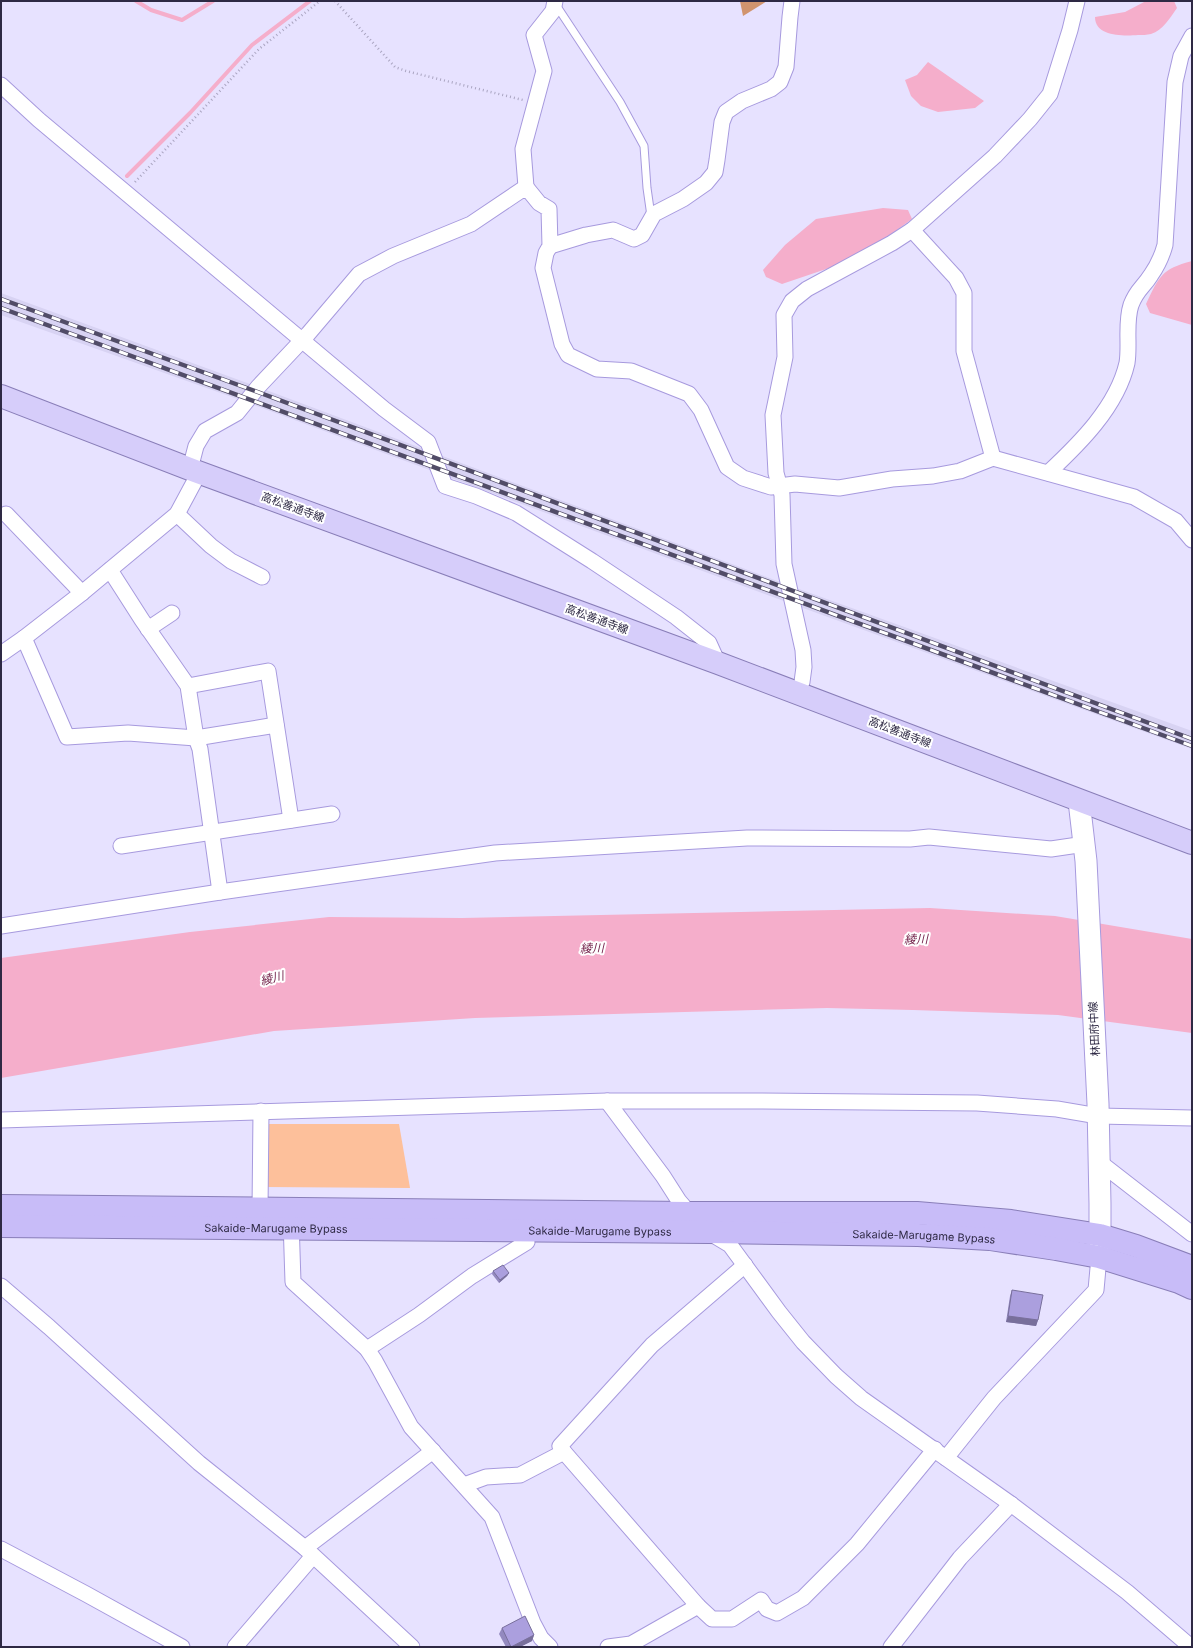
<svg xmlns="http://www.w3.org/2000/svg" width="1193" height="1648" viewBox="0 0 1193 1648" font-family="Inter,'Noto Sans JP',sans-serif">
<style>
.built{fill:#d8d3f3}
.green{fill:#fdc09b}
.forest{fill:#d1946e}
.water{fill:#f5aecb}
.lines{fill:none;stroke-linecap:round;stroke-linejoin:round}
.stream{stroke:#f5aecb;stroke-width:4}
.service-casing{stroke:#a79ade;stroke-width:9}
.minor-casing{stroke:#a79ade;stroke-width:17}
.secondary-casing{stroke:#a79ade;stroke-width:23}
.primary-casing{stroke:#897eb8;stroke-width:24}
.trunk-casing{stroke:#897eb8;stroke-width:24}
.path{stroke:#aaa5c1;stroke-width:2.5;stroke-dasharray:1 3;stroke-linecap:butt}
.service{stroke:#fff;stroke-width:7}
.minor{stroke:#fff;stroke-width:15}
.secondary{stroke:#fff;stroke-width:21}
.primary{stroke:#d6cdfa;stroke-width:22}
.trunk{stroke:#c8bcf8;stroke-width:22}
.rail-casing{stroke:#514c67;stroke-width:4.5}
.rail{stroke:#fff;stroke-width:3;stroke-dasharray:9;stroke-linecap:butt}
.wall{fill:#9389bf}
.shaded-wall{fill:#786f9b}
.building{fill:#ab9fde;stroke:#786f9b}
.labels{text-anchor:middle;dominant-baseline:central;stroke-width:4;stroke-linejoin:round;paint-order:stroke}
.street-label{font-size:11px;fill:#2e2944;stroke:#fff}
.water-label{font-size:12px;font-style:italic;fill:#75254d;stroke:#fff}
</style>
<rect width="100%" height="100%" fill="#e7e2ff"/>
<path class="built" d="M1 293 258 387 788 585 1192 731V749L792 604 246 402 1 315Z"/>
<path class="green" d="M266 1124H399L410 1188 265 1187Z"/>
<path class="forest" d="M740 1H767L743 16Z"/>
<g class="water">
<path d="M1146 1H1174L1177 8C1170 18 1163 30 1151 34 1147 35 1142 35 1138 35 1124 36 1095 37 1095 17L1125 12Z"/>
<path d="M928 62 984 101 975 108 938 112 921 106 911 96 905 80 917 75Z"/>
<path d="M883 208 908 210 912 219 872 248 844 263 782 284 766 277 763 270 785 245 816 219Z"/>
<path d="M1192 261V325L1150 313 1146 304C1159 277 1161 269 1192 261Z"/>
<path d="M930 908 1055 916 1192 939V1033L1058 1015 913 1010 827 1008 475 1018 274 1031 1 1078V958L190 932 329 917 462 918Z"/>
</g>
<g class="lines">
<g class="stream">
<path d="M136 1 151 10 182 20 213 1"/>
<path d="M127 176 190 113 252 45 310 1"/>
</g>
<g class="service-casing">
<path id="service" d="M556 5 620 102 644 146 647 188 651 216"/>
</g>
<g class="minor-casing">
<g id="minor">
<path d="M1 85 39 120 384 409 428 442 445 486 476 496 516 513 592 561 676 617 709 643 718 663"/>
<path d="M526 187 523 149 544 71 534 35 553 11 555 1"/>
<path d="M912 230 956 278 964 293V351L993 458"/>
<path d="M550 246 586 235 613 230 634 239 642 235 654 214 683 199 706 183 715 172 717 160 722 122 726 112 742 101 771 89 780 82 786 67 790 17 792 1"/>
<path d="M190 469 196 446 205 431 237 413 258 387 308 334 359 274 393 256 471 224 526 187 539 203 549 209 550 246 546 253 543 268 562 344 568 355 597 369 631 371 689 394 701 410 727 467 743 478 771 487 795 484 839 488 892 479 933 476 960 471 993 458 1134 497 1176 521 1192 540"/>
<path d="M1048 473C1079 444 1117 407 1127 363 1130 345 1125 323 1131 305 1137 289 1143 288 1151 275 1158 265 1162 256 1165 245L1175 82 1181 56 1192 36"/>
<path d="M6 514 82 593"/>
<path d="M177 514 211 546 231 561 262 577"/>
<path d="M110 570 142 620 188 686 196 738 200 749 220 892"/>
<path d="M148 629 172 613"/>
<path d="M24 638 67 737 128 733 196 738 276 725"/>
<path d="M1 654 24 638 82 593 177 514 199 473"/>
<path d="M188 686 268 671 291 820"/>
<path d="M797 693 802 682 804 667 803 650 784 564 782 495 776 473 773 415 785 357 784 315 792 301 807 289 892 243 912 230 995 156 1030 119 1050 94 1070 30 1077 1"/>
<path d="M121 846 332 814"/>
<path d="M1 926 220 892 495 853 747 838 910 839 929 837 1051 849 1085 844"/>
<path d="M607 1101 663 1176 679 1201 692 1216"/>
<path d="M1 1120 607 1101H761L977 1103 1057 1109 1098 1116 1192 1118"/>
<path d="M1098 1161 1192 1234"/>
<path d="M260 1210 261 1111"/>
<path d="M291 1220 293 1282 367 1349 375 1361 411 1427 492 1517 533 1623 541 1638 550 1647"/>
<path d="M710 1233 730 1245 779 1312 803 1342 836 1376 861 1398 1011 1504 1127 1592 1191 1647"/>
<path d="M1 1286 49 1327 199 1463 305 1548 412 1647"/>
<path d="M367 1349 419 1315 472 1276 527 1242"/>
<path d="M946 1458 994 1398 1096 1290 1099 1257"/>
<path d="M464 1485 486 1477 520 1475 564 1452"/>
<path d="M305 1548 433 1451"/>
<path d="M1 1549 86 1594 182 1647"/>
<path d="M698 1606 564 1452 560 1446 652 1345 745 1265"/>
<path d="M235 1647 313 1556"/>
<path d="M608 1647 631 1644 698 1606 712 1619H732L761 1600 767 1609 777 1613 803 1598 857 1544 935 1449"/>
<path d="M891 1647 960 1558 1011 1504"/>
</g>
</g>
<g class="secondary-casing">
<path id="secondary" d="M1079 801 1086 861 1098 1104 1100 1204V1253"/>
</g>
<g class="primary-casing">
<path id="primary" d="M1 396 195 471 718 663 1192 843"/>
</g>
<g class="trunk-casing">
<g id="trunk">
<path d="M1 1206 689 1213H917L1011 1221 1100 1235 1136 1246 1192 1267"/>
<path id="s1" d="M1 1226 708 1232 918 1235 990 1239 1056 1249 1099 1257 1179 1282 1192 1288"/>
</g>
</g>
<g class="path">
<path d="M335 1 395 67 406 71 523 100"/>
<path d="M135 182 259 49 320 1"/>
</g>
<use href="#service" class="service"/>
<use href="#minor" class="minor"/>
<use href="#secondary" class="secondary"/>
<use href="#primary" class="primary"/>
<use href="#trunk" class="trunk"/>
<g class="rail-casing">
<g id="rail">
<path d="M1 299 255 391 1192 739"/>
<path d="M1 308 1192 746"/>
</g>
</g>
<use href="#rail" class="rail"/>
</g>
<g class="wall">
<path d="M493 1271 509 1273 507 1276 499 1283 492 1274Z"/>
<path d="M1012 1290 1038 1320 1036 1326 1006 1322 1010 1296Z"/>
<path d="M502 1628 534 1635 532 1641 520 1647H506L499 1634Z"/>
</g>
<g class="shaded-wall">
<path d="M509 1273 507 1276 499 1283 500 1280Z"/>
<path d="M1008 1316 1038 1320 1036 1326 1006 1322Z"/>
<path d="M534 1635 532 1641 520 1647H511Z"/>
</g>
<g class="building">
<path d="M503 1265 509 1273 500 1280 493 1271Z"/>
<path d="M1012 1290 1043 1295 1038 1320 1008 1316Z"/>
<path d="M525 1616 534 1635 511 1647 502 1628Z"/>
</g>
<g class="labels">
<g class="street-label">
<text transform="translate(293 507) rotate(20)">高松善通寺線</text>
<text transform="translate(597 619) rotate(20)">高松善通寺線</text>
<text transform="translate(900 732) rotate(21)">高松善通寺線</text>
<text transform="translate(1094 1029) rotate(-93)">林田府中線</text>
<text stroke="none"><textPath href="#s1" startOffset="275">Sakaide-Marugame Bypass</textPath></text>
<text stroke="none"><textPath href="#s1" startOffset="599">Sakaide-Marugame Bypass</textPath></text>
<text stroke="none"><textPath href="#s1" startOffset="923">Sakaide-Marugame Bypass</textPath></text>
</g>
<g class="water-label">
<text transform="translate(916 939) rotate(-1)">綾川</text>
<text transform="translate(592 948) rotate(-1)">綾川</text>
<text transform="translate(272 978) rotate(-14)">綾川</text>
</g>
</g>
<rect width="1193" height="1648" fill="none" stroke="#2e2944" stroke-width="4"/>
</svg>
